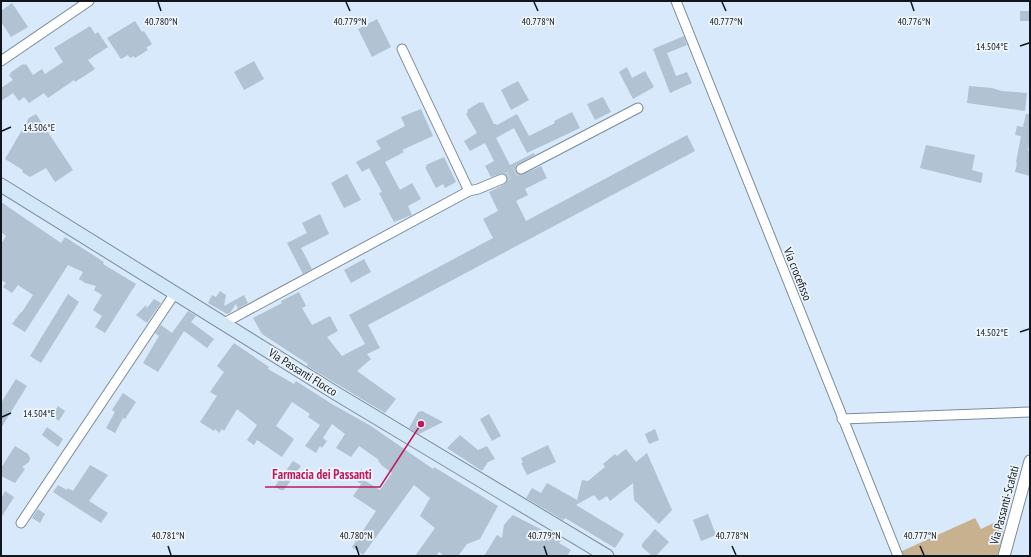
<svg xmlns="http://www.w3.org/2000/svg" width="1031" height="557" viewBox="0 0 1031 557" font-family="'PT Sans Narrow',sans-serif">
<style>
.green{fill:#c7b18e}
.building{fill:#b1c2d2}
.lines{fill:none;stroke-linecap:round;stroke-linejoin:round}
.minor-tunnel{stroke:#b9cad9;stroke-width:9;stroke-dasharray:9 4.5;stroke-linecap:butt}
.minor-casing{stroke:#7c8c9b;stroke-width:11}
.tertiary-casing{stroke:#7c8c9b;stroke-width:13}
.secondary-casing{stroke:#7c8c9b;stroke-width:15}
.minor{stroke:#fff;stroke-width:9}
.tertiary{stroke:#fff;stroke-width:11}
.secondary{stroke:#d2e7f8;stroke-width:13}
.ticks{fill:none;stroke:#10171c;stroke-width:1.5}
.labels{text-anchor:middle;dominant-baseline:central;stroke-width:3.5;stroke-linejoin:round;paint-order:stroke}
.street-label{font-size:12px;fill:#10171c;stroke:#eef5fc}
.ticks-label{font-size:10px;text-anchor:middle;fill:#10171c;stroke:#eef5fc;stroke-width:3.5;stroke-linejoin:round;paint-order:stroke}
.leader{fill:none;stroke:#c2185b;stroke-width:1.5}
.callout-dot{fill:#c2185b;stroke:#eef5fc;stroke-width:1.5}
.callout-label{font-size:13px;text-anchor:middle;font-weight:bold;fill:#c2185b;stroke:#eef5fc;stroke-width:3.5;stroke-linejoin:round;paint-order:stroke}
</style>
<rect width="100%" height="100%" fill="#d7e9fa"/>
<path class="green" d="M975 518 981 529 1004 518 1003 537 997 556H901L900 552Z"/>
<g class="building">
<path d="M12 3 28 27 11 37 1 22V11Z"/>
<rect x="1020" y="11" width="10" height="10"/>
<path d="M377 19 391 47 372 57 358 29Z"/>
<path d="M135 21 142 32 144 31 152 44 146 48 148 50 135 58 134 56 130 58 128 55 121 59 107 38Z"/>
<path d="M90 26 95 34 98 32 108 47 88 60 95 69 75 82 74 80 48 98 44 93 29 103 24 97 19 101 13 93 1 101V88L13 80 9 75 11 74 10 73 23 64 24 65 26 64 33 75 42 69 45 74 63 62 54 48Z"/>
<path d="M684 36 687 45 667 53 676 76 687 72 692 83 670 93 653 49Z"/>
<path d="M254 61 264 79 244 90 234 72Z"/>
<path d="M627 67 632 78 645 71 654 87 633 99 619 72Z"/>
<path d="M518 81 529 100 511 110 501 90Z"/>
<path d="M969 86 992 88 1002 91 1027 93 1025 111 967 103Z"/>
<path d="M603 97 611 112 595 120 587 104Z"/>
<path d="M480 102 481 103 483 102 494 124H496L497 125 517 114 529 136 555 123 554 121 572 112 580 128 527 153 514 128 496 138 510 165 534 153 535 155 516 165 515 169 517 174H523L541 166 547 178 525 189 528 195 516 201 526 221 687 135 695 151 368 325 380 348 367 354 371 359 357 371 396 399 385 413 307 366 308 364 262 334 253 318 282 303 281 301 299 292 306 306 302 308 312 325 330 316 338 331 327 337 342 356 365 344 349 315 493 238 483 219 498 211 489 192 505 184 508 179 506 175 502 173 491 177 485 166 494 161 485 143 470 151 464 141 477 133 466 114 468 112 467 110Z"/>
<path d="M421 109 433 136 402 150 404 152 385 162 400 190 412 183 421 199 408 206 412 215 394 222 379 193 382 192 369 168 362 172 356 162 381 149 376 141 405 126 401 117Z"/>
<path d="M36 114 73 170 55 182 46 168 30 177 22 172 23 170 5 159 29 118Z"/>
<path d="M1026 114H1030V138L1028 151H1030V176L1015 172 1017 163 1016 162 1021 136 1015 135 1017 126 1023 127Z"/>
<path d="M926 145 975 155 972 170 983 173 981 183 920 168Z"/>
<path d="M444 157 456 182 445 188 443 184 436 188 425 167H427L426 165Z"/>
<path d="M347 174 361 200 344 208 331 183Z"/>
<path d="M1 202 61 243 65 237 104 262 103 264 136 284 105 333 95 327 102 316 93 310 102 295 94 290 96 286 85 283 79 279 83 272 68 265 25 332 12 324 21 312H22L33 295 18 285 12 293 3 287 6 283 1 280V244L6 236 1 232Z"/>
<path d="M320 214 329 234 301 248 312 269 303 274 287 243 307 233 302 223Z"/>
<path d="M364 259 371 272 351 283 344 270Z"/>
<path d="M220 291 226 295 224 306 244 295 248 303 238 309 236 304 230 313 227 314 208 303 212 295 216 297Z"/>
<path d="M68 294 79 302 41 363 30 356Z"/>
<path d="M154 299 161 303 147 323 136 315 146 305 147 308Z"/>
<path d="M188 311 196 316 191 322 214 339 207 348 184 331 158 372 143 363 159 336 155 333 161 325 172 333Z"/>
<path d="M234 343 269 367 268 369 294 384 296 381 332 404 371 426 433 469 434 467 498 506 480 539 467 544 458 556H444L439 552 436 556H415L435 528 420 516 430 498 414 485 363 555 352 547 376 511 353 496 364 480 380 490 392 473 381 465V464L378 461 379 460 359 446 351 457 336 448 345 434 332 424 323 438 327 441 322 448 320 446 316 453 305 446 320 425 308 417 310 414 292 402 276 426 294 439 282 457 257 440 254 445 247 440 257 425 237 409 224 431 222 429 219 433 215 429 214 431 200 422 217 396 210 392 224 372 217 366Z"/>
<path d="M16 379 27 386 1 428V403Z"/>
<path d="M123 393 136 402 125 419 123 418 115 433 106 428 115 412 112 410Z"/>
<path d="M58 406 65 411 59 421 52 416Z"/>
<path d="M422 411 443 422 419 434 409 428 418 412Z"/>
<path d="M489 414 501 436 492 441 480 419Z"/>
<path d="M47 427 63 439 58 447 42 435Z"/>
<path d="M655 429 659 440 649 444 645 434Z"/>
<path d="M460 435 478 450 487 446 495 459 488 462 482 471 447 448Z"/>
<path d="M548 445 556 462 527 475 521 463H523L521 458Z"/>
<path d="M15 446 28 454 30 458 29 462 22 467 25 469 15 483 1 476V468Z"/>
<path d="M626 449 636 462 647 453 672 510 659 524 634 500 633 483 610 501 607 496 599 501 594 495 576 505 624 534 615 548 565 518 563 520 526 498 532 488 541 493 547 483 577 500 582 480 588 481 605 467 603 464 615 454 617 456Z"/>
<path d="M293 461 301 466 284 490H280L275 486Z"/>
<path d="M90 465 108 475 89 501 108 513 101 523 53 492 58 485 67 490 68 488 73 491Z"/>
<path d="M361 469 368 474 361 484 354 479Z"/>
<path d="M5 491 14 497 1 518V499Z"/>
<path d="M38 509 45 514 40 523 32 518Z"/>
<path d="M708 514 716 535 701 541 693 520Z"/>
<path d="M513 515 562 540 559 543 571 550 567 556H484L497 535 502 538 504 525 509 519Z"/>
<path d="M655 529 669 542 656 556H652L642 547V544Z"/>
</g>
<g class="lines">
<path class="minor-tunnel" d="M502 179 521 169"/>
<g class="minor-casing">
<g id="minor">
<path d="M676 1 898 556"/>
<path d="M1 61 89 1"/>
<path d="M521 169 638 108"/>
<path d="M469 191 478 189 502 179"/>
<path d="M224 323 469 191 402 49"/>
<path d="M842 419 1030 412"/>
<path d="M21 523 175 293"/>
</g>
</g>
<g class="tertiary-casing">
<path id="tertiary" d="M1004 556 1030 461"/>
</g>
<g class="secondary-casing">
<path id="secondary" d="M1 185 337 394 607 556"/>
</g>
<use href="#minor" class="minor"/>
<use href="#tertiary" class="tertiary"/>
<use href="#secondary" class="secondary"/>
</g>
<path class="ticks" d="M158 2 161 11M346 2 350 11M534 2 538 11M722 2 726 11M911 2 914 11M1020 46 1029 43M2 131 11 127M1020 332 1029 329M2 417 11 413M168 546 171 555M356 546 359 555M544 546 547 555M732 546 736 555M920 546 924 555"/>
<g class="labels">
<g class="street-label">
<text transform="translate(798 274) rotate(68)">Via crocefisso</text>
<text transform="translate(303 372) rotate(32)">Via Passanti Flocco</text>
<text transform="translate(1004 505) rotate(-75)">Via Passanti-Scafati</text>
</g>
</g>
<g class="ticks-label">
<text x="161" y="25">40.780°N</text>
<text x="350" y="25">40.779°N</text>
<text x="538" y="25">40.778°N</text>
<text x="726" y="25">40.777°N</text>
<text x="914" y="25">40.776°N</text>
<text x="992" y="50">14.504°E</text>
<text x="39" y="131">14.506°E</text>
<text x="992" y="336">14.502°E</text>
<text x="39" y="417">14.504°E</text>
<text x="168" y="539">40.781°N</text>
<text x="356" y="539">40.780°N</text>
<text x="544" y="539">40.779°N</text>
<text x="732" y="539">40.778°N</text>
<text x="920" y="539">40.777°N</text>
</g>
<path class="leader" d="M421 424L380 487H265"/>
<circle class="callout-dot" cx="421" cy="424" r="4"/>
<g class="callout-label">
<text x="322" y="479">Farmacia dei Passanti</text>
</g>
<rect width="1031" height="557" fill="none" stroke="#10171c" stroke-width="4"/>
</svg>
